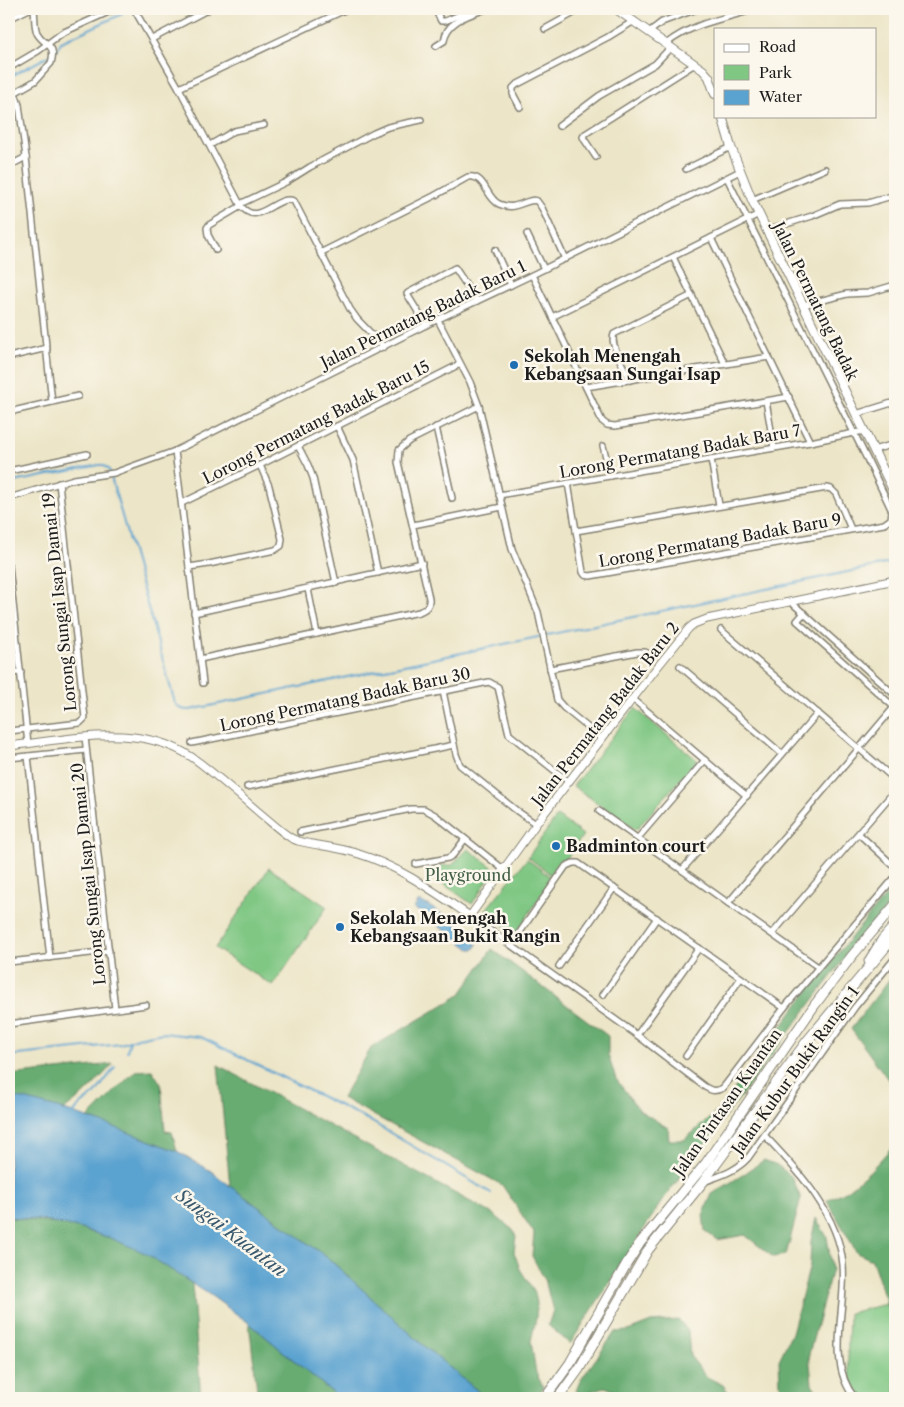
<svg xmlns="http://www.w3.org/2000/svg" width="904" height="1407" viewBox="0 0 904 1407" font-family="'Libre Caslon Text',serif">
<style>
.green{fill:#80c784;stroke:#4e7250}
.forest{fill:#68ac72;stroke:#426447}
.water{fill:#5aa2d0;stroke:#3b5f76}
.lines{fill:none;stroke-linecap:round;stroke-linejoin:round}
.stream{stroke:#5aa2d0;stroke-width:2}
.street-casing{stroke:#848072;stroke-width:8}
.secondary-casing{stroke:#848072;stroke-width:9}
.primary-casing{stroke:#848072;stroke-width:10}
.highway-casing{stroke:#848072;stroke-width:11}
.street{stroke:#fff;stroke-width:5}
.secondary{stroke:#fff;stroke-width:7}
.primary{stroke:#fff;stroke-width:8}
.highway{stroke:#fff;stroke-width:9}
.poi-dot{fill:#1f6fb2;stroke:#fbf7ec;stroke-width:2}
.labels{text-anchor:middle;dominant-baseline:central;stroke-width:5;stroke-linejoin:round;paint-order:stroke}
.street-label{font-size:16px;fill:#1c1c1c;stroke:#fbf7ec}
.poi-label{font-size:16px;font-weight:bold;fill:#1c1c1c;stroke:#fbf7ec;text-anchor:start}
.park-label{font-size:16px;fill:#446046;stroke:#fbf7ec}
.water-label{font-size:18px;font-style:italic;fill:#38586d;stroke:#fbf7ec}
</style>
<rect width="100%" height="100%" fill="#fbf7ec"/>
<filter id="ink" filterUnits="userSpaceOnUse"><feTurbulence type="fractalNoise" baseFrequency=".02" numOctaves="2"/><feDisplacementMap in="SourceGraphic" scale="10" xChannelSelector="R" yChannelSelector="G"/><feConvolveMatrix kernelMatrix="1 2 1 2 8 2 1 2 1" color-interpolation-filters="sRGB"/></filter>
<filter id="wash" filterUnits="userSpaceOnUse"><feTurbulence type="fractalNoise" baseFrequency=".0096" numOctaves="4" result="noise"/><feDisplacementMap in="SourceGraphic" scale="20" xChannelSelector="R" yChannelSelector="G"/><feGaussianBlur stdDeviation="1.12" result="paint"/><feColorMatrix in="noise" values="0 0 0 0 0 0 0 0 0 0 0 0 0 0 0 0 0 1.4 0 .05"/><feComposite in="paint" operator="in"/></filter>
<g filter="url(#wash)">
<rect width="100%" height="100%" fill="#ece5c7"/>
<g class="green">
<path d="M635 708 697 760 636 830 573 786Z"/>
<path d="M557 816 583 835 554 877 528 857Z"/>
<path d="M468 849 495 869 472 904 432 876 437 866 452 865Z"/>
<path d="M527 859 552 878 516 934 484 912Z"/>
<path d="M269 868 327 907 273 986 215 948Z"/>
<path d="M886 1304 889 1313 895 1314V1398H862C842 1377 849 1341 849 1313Z"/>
</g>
<g class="forest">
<path d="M895 884V898L845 958 662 1201 570 1344 548 1325 553 1311 545 1280 532 1256 534 1233 502 1185 342 1098 371 1048 460 995 492 949 608 1036V1055L616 1079 639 1110 668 1128 669 1140H684L718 1111 819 976Z"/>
<path d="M894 973H895V1089L851 1029Z"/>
<path d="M113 1064 88 1091 64 1110 24 1099 9 1097V1075Z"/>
<path d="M218 1065 493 1214 513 1230 516 1236 514 1252 520 1269 535 1293 537 1303 536 1319 531 1341 536 1373 543 1387 536 1398H486L424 1346 329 1259 230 1186Z"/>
<path d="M152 1070 161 1084 165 1131 172 1132 177 1151 88 1118 135 1071Z"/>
<path d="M895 1144V1311L889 1310 872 1260 857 1253 827 1200 848 1190 870 1171Z"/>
<path d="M764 1160 777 1165 791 1176 801 1198 786 1255 773 1257 745 1235 717 1240 705 1231 703 1215 712 1194 744 1174Z"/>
<path d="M9 1218C56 1221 105 1231 147 1254 162 1263 177 1273 192 1284L201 1398H9Z"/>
<path d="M816 1218 827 1237 832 1269 809 1354 812 1384 822 1398H785L780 1385 779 1360 792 1333 810 1265 811 1241Z"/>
<path d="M679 1320 688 1331 690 1356 707 1377 723 1385 733 1398H632L605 1387 582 1394 576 1391 580 1381 615 1332 628 1331 651 1322Z"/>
<path d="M249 1323 339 1398H258Z"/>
</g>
<g class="water">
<path d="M419 901C429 904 475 935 477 945L475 949H470L414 908Z"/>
<path d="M9 1097 24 1099 61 1109 114 1127 177 1151 211 1171 230 1186 329 1259 424 1346 486 1398H339L249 1323 210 1295 145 1253 110 1238 78 1228 41 1220 9 1217Z"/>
</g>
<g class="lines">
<g class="stream">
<path d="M57 50 61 42 122 14 121 9"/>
<path d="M9 77 49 56"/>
<path d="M9 483 99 465H103L109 470 175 703C179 709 183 710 190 710L895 562"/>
<path d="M127 1051 130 1041"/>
<path d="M9 1056 121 1044 138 1038 162 1033 201 1037 367 1119 491 1193"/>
<path d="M72 1115 81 1104 95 1094 115 1067"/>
</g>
</g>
</g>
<g filter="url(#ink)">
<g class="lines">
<g class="street-casing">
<g id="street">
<path d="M134 9 179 88 241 206C259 228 275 194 294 201L350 309 357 319 384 347"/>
<path d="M435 9 441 21H445L474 9"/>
<path d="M9 19 29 9"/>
<path d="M545 29 581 9"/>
<path d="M649 32 662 22 697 9"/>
<path d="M152 39 209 9"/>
<path d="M666 44C692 23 726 18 756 9"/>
<path d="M436 46 444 41C446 21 469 15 486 9"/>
<path d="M9 68 38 51 62 33 115 9"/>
<path d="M179 88 347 9"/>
<path d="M15 93 19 105 26 157 52 402"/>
<path d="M9 96 35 81 51 63C57 43 44 46 37 33 34 26 35 16 34 9"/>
<path d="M520 107 513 94V88L516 85 608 37 634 21"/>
<path d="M9 110 19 105"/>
<path d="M559 126 599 96 655 64 671 47"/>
<path d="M210 145 234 131 264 125"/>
<path d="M596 157 584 139 583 137 585 134 695 64"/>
<path d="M9 166 26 157"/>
<path d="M686 169 731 147"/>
<path d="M752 200 825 169"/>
<path d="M240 204 286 182 310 167 374 133 388 127 421 120"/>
<path d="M767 230 812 216 840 204 868 203 895 195"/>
<path d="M527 234 544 269"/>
<path d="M711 238 810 442"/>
<path d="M216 250 208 235 207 228 209 225 241 206"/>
<path d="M495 250 511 285"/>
<path d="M320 253 434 196 468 177C485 174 486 198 499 204 517 212 527 197 537 201L542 208 565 259"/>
<path d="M673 257 725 364"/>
<path d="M532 275 602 421 607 425 615 426 789 397"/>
<path d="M803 305 847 294 868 293 895 285"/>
<path d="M552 317 759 214"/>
<path d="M438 320 470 382 479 406 512 549 538 612 557 700 564 708 602 739"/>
<path d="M426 325 407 294 408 293 455 268 477 301"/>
<path d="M9 357 47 348"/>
<path d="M630 380C625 369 609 344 614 334L692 295"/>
<path d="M586 387 769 357"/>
<path d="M766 401 774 448"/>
<path d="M9 412 78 396"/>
<path d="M856 414 895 402"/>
<path d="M337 426 353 460 378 573"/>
<path d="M436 427 452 498"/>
<path d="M298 446 308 465 313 478 336 583"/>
<path d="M603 446 611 476"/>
<path d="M873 450 895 444"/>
<path d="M175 451 203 683"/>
<path d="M711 459 719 505"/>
<path d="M9 471 87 454"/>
<path d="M884 472 895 469"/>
<path d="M568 483 583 572 585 575 590 576 884 524 891 519 892 511 871 467 727 178"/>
<path d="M499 495 810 442 864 431"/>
<path d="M9 498 74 479 114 473 175 451 426 325 532 275 740 171"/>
<path d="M182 503 260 465 460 364"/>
<path d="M413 525 502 507"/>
<path d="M576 531 827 488 831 489 836 494 851 529"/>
<path d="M9 566 28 744"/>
<path d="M189 567 209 564 275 550 281 546 282 539 269 486 260 465"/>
<path d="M308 589 317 634"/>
<path d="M791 602 895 695"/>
<path d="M194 613 422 563"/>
<path d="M804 613 797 621 894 707"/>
<path d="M721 630 892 777 895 781"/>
<path d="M200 659 419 612C426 609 430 606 429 598L398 462 399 450 409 441 479 406"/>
<path d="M680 666 782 754"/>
<path d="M550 669 637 652H645L650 655"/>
<path d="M9 673 21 672"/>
<path d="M443 691 456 754 460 765 517 811 536 824"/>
<path d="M633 699 747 796"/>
<path d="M9 731 80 723 85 718 59 483"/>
<path d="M85 737 115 1009"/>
<path d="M192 743 489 682 498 687 509 734 569 782"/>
<path d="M28 756 50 958"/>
<path d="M9 758 86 750"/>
<path d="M247 787 454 745"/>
<path d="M599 811 818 967"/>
<path d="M300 832 411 809H424L435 815 503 869"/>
<path d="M859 834 895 867"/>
<path d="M638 838 705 760"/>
<path d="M416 864 448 858 453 855 465 839"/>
<path d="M682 870 818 713"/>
<path d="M728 903 895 706"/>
<path d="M470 916 637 1035 705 1087C712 1091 715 1092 723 1088L784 1008 895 877"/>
<path d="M772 934 892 794 895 789"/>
<path d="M511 945 566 866 573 863H578L784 1008"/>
<path d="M9 962 109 951"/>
<path d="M559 966 614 888"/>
<path d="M603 995 657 918"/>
<path d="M9 1024 146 1005"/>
<path d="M637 1035 699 948"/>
<path d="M686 1056 741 978"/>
<path d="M765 1136C798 1170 839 1215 843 1265 847 1308 825 1362 855 1398"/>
<path d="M706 1181C722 1175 736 1171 748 1158L855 1007 895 958"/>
</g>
</g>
<g class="secondary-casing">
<path id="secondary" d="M9 746C72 739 145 720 200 763 221 779 241 797 261 814 271 822 280 831 291 838L298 841C318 846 339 847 359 854 399 866 436 893 470 916L536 824 655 670 689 628 694 624 707 619 895 580"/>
</g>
<g class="primary-casing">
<g id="primary">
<path d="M616 9 703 70 709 77 715 94"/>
<path d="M722 116 731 147 752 200 895 494"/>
</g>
</g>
<g class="highway-casing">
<g id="highway">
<path d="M869 961 882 940 895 925"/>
<path d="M545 1398 570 1363 627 1263 640 1243 706 1163 814 1006 851 957 895 905"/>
<path d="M558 1398 579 1369 648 1250 703 1182 807 1041 895 936"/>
</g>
</g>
<use href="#street" class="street"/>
<use href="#secondary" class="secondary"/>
<use href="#primary" class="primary"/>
<use href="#highway" class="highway"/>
</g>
</g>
<g class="poi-dot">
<circle cx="514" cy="365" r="5"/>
<circle cx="556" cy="846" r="5"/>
<circle cx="340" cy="927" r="5"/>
</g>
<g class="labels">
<g class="street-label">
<text transform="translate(816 301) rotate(64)">Jalan Permatang Badak</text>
<text transform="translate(423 314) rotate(-26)">Jalan Permatang Badak Baru 1</text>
<text transform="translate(316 422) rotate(-27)">Lorong Permatang Badak Baru 15</text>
<text transform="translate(680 451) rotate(-10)">Lorong Permatang Badak Baru 7</text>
<text transform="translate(720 540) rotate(-10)">Lorong Permatang Badak Baru 9</text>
<text transform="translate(59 602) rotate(-96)">Lorong Sungai Isap Damai 19</text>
<text transform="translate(345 699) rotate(-12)">Lorong Permatang Badak Baru 30</text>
<text transform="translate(605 714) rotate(-52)">Jalan Permatang Badak Baru 2</text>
<text transform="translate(88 874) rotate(-96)">Lorong Sungai Isap Damai 20</text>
<text transform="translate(795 1070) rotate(-54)">Jalan Kubur Bukit Rangin 1</text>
<text transform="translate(727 1102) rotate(-55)">Jalan Pintasan Kuantan</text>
</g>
<g class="poi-label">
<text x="524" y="356">Sekolah Menengah<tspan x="524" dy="18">Kebangsaan Sungai Isap</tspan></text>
<text x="566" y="846">Badminton court</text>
<text x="350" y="918">Sekolah Menengah<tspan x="350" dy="18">Kebangsaan Bukit Rangin</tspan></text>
</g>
<g class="park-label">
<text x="468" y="875">Playground</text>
</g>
<g class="water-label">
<text transform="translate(231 1233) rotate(37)">Sungai Kuantan</text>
</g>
</g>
<rect width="904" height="1407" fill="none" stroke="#fbf7ec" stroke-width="30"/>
<rect x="714" y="28" width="162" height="90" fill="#fbf7ec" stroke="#a29f99"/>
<rect x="724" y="44" width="25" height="8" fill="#ffffff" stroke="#a29f99"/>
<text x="759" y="52" font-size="15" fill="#1c1c1c">Road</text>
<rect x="724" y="65" width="25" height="15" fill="#80c784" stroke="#a29f99"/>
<text x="759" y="78" font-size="15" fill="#1c1c1c">Park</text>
<rect x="724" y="90" width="25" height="15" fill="#5aa2d0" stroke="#a29f99"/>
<text x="759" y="102" font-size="15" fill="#1c1c1c">Water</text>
</svg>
